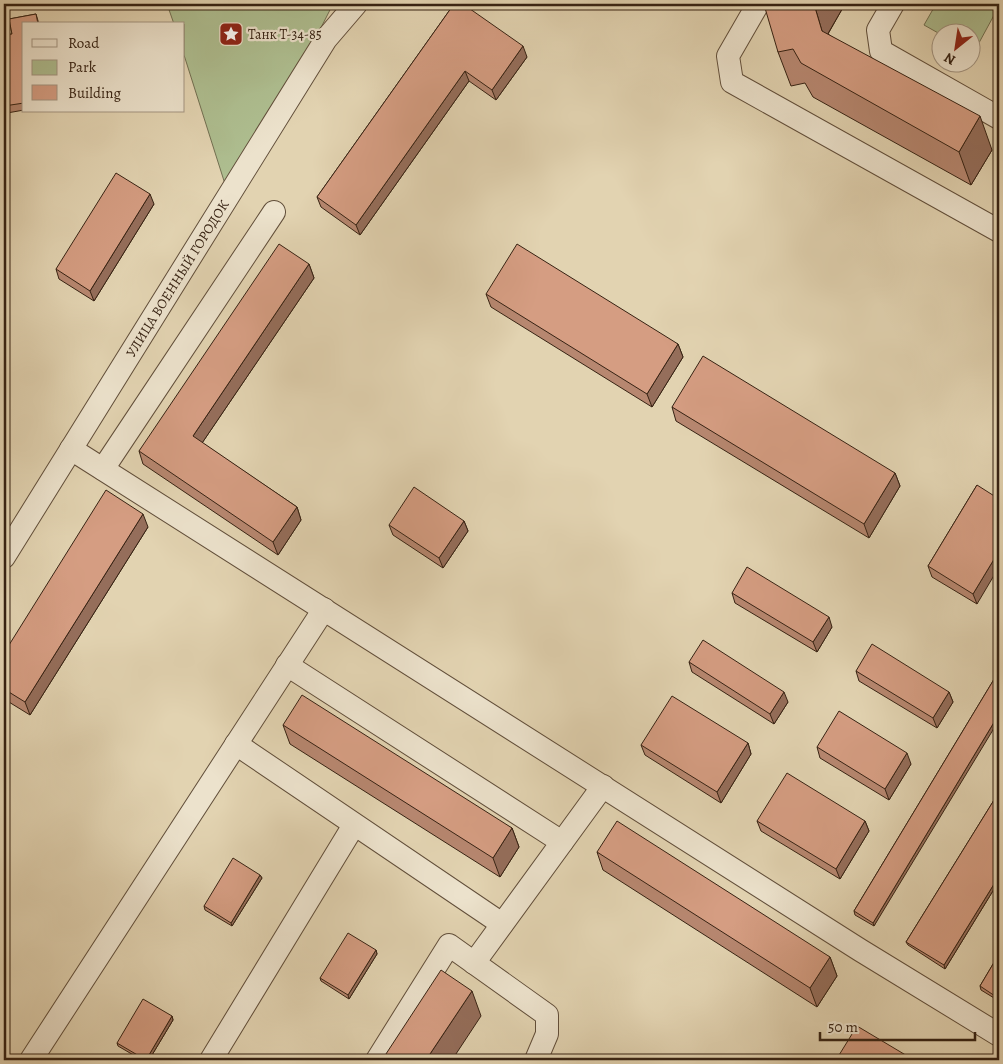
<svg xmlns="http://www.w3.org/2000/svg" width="1003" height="1064" viewBox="0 0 1003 1064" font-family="Alegreya,serif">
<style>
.green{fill:#aebe90;stroke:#727052}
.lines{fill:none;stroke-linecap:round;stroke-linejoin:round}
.minor-casing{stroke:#614e3a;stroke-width:24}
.minor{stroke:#ece2cc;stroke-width:22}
.wall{fill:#b78770;stroke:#362213}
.shaded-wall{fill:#956e5b;stroke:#362213}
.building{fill:#d59d82;stroke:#362213}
.labels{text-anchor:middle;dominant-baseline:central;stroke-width:4.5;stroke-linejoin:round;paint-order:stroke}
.poi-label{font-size:14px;fill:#362213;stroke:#ece2cc;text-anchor:start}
.street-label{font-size:14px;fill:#362213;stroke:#ece2cc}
</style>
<rect width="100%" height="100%" fill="#e2d3b1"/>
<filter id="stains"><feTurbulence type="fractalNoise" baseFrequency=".004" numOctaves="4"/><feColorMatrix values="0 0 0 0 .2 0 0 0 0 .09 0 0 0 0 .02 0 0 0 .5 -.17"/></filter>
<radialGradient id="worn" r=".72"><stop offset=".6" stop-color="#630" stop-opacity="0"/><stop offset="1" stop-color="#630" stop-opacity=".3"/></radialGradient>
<g class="green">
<path d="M167 4H333L305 59 225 184 184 55V24H174Z"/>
<path d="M936 4H999V6L974 52 971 51 970 32H940V34L924 25Z"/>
</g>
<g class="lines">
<g class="minor-casing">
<g id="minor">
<path d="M758 4 728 56 732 82 999 231"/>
<path d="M893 4 878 30 881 51 999 118"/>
<path d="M71 449 860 950 999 1035"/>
<path d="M103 469 274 212"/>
<path id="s1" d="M4 557 326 39 356 4"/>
<path d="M287 665 562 842"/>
<path d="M236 744 502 924"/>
<path d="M474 963 603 786"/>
<path d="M31 1060 324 609"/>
<path d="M211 1060 354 825"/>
<path d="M377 1060 449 945 547 1015V1034L536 1060"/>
</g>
</g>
<use href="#minor" class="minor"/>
</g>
<g class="wall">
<path d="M454 4 527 57 496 100 469 81 360 235 321 207 317 197Z"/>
<path d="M780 4H845L828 34 992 150 971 185 813 97 805 83 791 86 778 52Z"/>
<path d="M36 14 39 24H24V110L7 113 4 105V35L12 34 9 19Z"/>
<path d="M154 204 94 301 59 279 56 269Z"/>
<path d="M309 264 314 278 202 443 297 507 301 520 278 555 143 464 139 451Z"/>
<path d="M486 294 678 344 683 357 652 407 491 307Z"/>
<path d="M672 407 895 473 900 486 869 538 676 421Z"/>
<path d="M977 485V604L932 577 928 566Z"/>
<path d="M464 521 468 531 443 568 393 535 389 525Z"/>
<path d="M148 527 30 715 4 699V653Z"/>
<path d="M732 593 832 627 817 652 735 603Z"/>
<path d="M689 662 788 702 774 724 692 672Z"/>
<path d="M856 671 949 692 953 702 937 728 859 681Z"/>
<path d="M999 671 874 926 855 915 854 911Z"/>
<path d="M283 725 512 828 519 847 500 877 290 744Z"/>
<path d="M748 743 751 754 721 803 645 755 641 745Z"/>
<path d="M817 747 911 764 889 800 820 758Z"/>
<path d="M999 792V881L945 969 908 945 906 942Z"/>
<path d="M757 821H865L869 831 840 879 761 831Z"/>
<path d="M597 852 830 957 837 976 817 1007 603 870Z"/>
<path d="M260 875 262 878 232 926 205 910 204 906Z"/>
<path d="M376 950 377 954 349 999 321 981 320 978Z"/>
<path d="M999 954V1001L981 990 980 986Z"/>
<path d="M172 1016 173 1020 149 1060H142L118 1046 117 1043Z"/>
</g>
<g class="shaded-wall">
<path d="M814 4H845L826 37 822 31Z"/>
<path d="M523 46 527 57 496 100 492 90Z"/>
<path d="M465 71 469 81 360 235 356 225Z"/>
<path d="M980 116 992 150 971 185 959 152Z"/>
<path d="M150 194 154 204 94 301 90 291Z"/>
<path d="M309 264 314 278 198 449 193 436Z"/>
<path d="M678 344 683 357 652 407 647 394Z"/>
<path d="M895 473 900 486 869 538 864 524Z"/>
<path d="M297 507 301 520 278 555 273 542Z"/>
<path d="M143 514 148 527 30 715 25 702Z"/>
<path d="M464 521 468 531 443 568 439 558Z"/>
<path d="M999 551V567L977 604 973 594Z"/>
<path d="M829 617 832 627 817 652 813 642Z"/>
<path d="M784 692 788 702 774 724 770 714Z"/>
<path d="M949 692 953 702 937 728 933 718Z"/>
<path d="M999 714V720L874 926 873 923Z"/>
<path d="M748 743 751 754 721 803 717 792Z"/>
<path d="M907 753 911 764 889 800 885 789Z"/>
<path d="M865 821 869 831 840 879 836 869Z"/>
<path d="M512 828 519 847 500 877 493 858Z"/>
<path d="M260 875 262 878 232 926 231 923Z"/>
<path d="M999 876V881L945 969 944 965Z"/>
<path d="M376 950 377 954 349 999 348 995Z"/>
<path d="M830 957 837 976 817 1007 810 988Z"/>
<path d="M472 991 481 1016 452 1060H426Z"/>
<path d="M172 1016 173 1020 149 1060H146Z"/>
</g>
<g class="building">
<path d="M454 4H463L523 46 492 90 465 71 356 225 317 197Z"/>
<path d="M780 4H814L822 31 980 116 959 152 801 63 793 49 778 52 765 8Z"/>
<path d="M36 14 38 24H24V103L4 106V35L12 34 9 19Z"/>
<path d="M116 173 150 194 90 291 56 269Z"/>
<path d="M279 244 309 264 193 436 297 507 273 542 139 451Z"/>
<path d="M517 244 678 344 647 394 486 294Z"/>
<path d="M703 356 895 473 864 524 672 407Z"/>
<path d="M977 485 999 499V551L973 594 928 566Z"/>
<path d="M414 487 464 521 439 558 389 525Z"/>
<path d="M106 490 143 514 25 702 4 689V653Z"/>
<path d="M747 567 829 617 813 642 732 593Z"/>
<path d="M703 640 784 692 770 714 689 662Z"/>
<path d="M872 644 949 692 933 718 856 671Z"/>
<path d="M999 671V714L873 923 854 911Z"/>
<path d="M302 695 512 828 493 858 283 725Z"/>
<path d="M672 696 748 743 717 792 641 745Z"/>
<path d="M839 711 907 753 885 789 817 747Z"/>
<path d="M787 773 865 821 836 869 757 821Z"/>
<path d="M999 792V876L944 965 906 942Z"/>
<path d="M617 821 830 957 810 988 597 852Z"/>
<path d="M233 858 260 875 231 923 204 906Z"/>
<path d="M348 933 376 950 348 995 320 978Z"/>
<path d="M999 954V996L998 998 980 986Z"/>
<path d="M441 970 472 991 426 1060H382Z"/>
<path d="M143 999 172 1016 146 1060 117 1043Z"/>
<path d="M857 1026 914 1060H836Z"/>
</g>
<defs>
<g id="sight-square" transform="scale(1.25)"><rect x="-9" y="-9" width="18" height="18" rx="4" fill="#8f2418" stroke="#ece2cc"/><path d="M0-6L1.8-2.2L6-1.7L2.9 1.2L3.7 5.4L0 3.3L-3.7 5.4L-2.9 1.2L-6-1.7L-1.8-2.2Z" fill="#fff"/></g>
</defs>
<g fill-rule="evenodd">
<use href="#sight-square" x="231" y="34"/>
</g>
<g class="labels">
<g class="poi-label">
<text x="248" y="34">Танк Т-34-85</text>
</g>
<g class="street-label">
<text stroke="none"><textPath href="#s1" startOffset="328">УЛИЦА ВОЕННЫЙ ГОРОДОК</textPath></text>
</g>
</g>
<rect width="1003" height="1064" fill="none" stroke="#e2d3b1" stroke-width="20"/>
<rect x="5" y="5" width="993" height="1054" fill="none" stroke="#362213" stroke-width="2.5"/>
<rect x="10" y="10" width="983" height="1044" fill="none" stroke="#362213"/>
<rect x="22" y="22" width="162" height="90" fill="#ece2cc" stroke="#a39582"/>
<rect x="32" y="39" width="25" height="8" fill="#ece2cc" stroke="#a39582"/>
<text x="68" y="48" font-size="15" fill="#362213">Road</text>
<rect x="32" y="60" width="25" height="15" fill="#aebe90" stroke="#a39582"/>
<text x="68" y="72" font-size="15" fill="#362213">Park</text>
<rect x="32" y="85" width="25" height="15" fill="#d59d82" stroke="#a39582"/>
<text x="68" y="98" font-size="15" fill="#362213">Building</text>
<g transform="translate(956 48) rotate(210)"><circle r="24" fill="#ece2cc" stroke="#a39582"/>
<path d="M0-4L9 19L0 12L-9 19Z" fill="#8f2418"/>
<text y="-8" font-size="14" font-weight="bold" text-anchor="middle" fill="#362213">N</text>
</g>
<path d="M820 1032v8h155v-8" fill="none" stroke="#362213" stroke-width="2.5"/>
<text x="828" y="1032" font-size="15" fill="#362213" stroke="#ece2cc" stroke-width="4" paint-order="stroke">50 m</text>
<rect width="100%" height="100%" filter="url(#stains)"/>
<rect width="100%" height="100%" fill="url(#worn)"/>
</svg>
